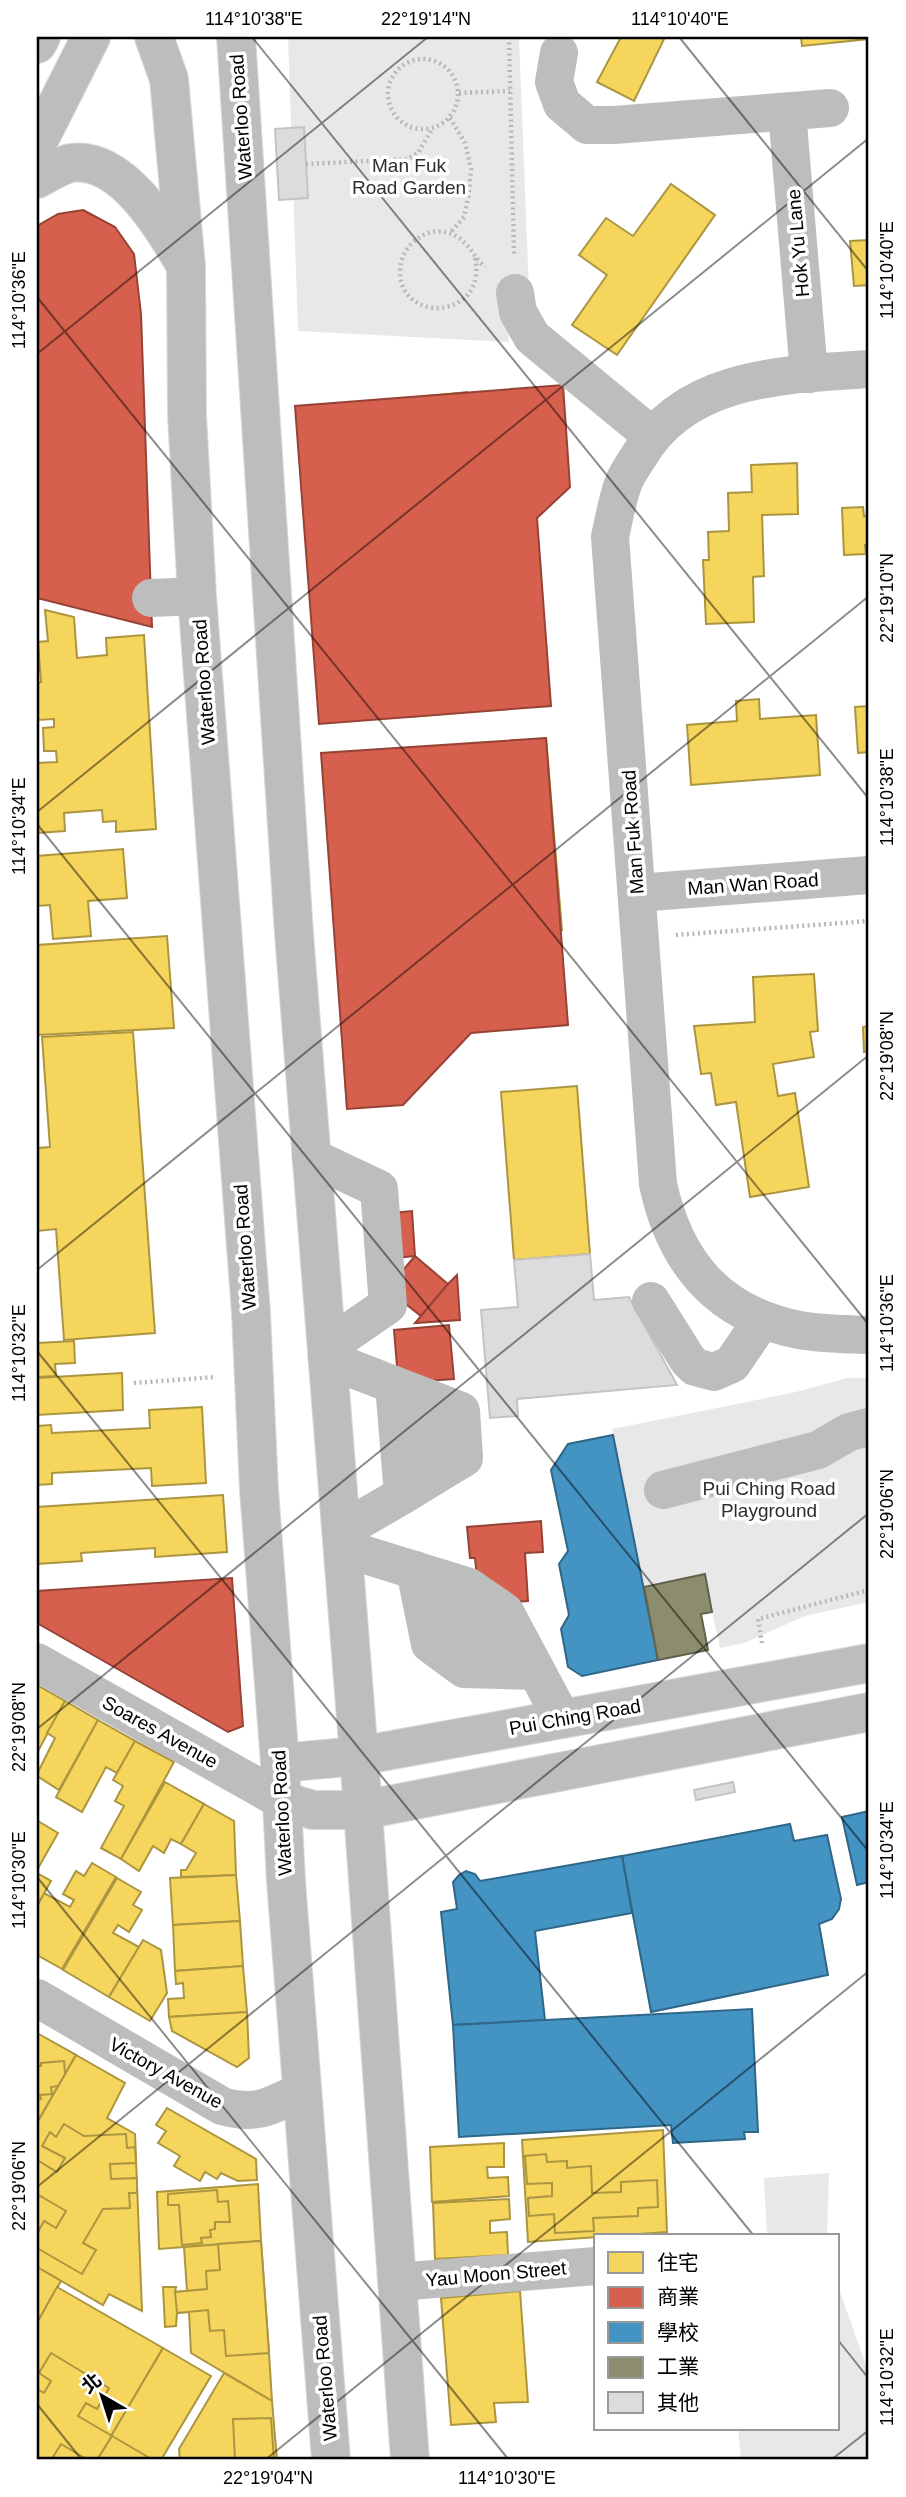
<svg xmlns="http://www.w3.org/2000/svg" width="906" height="2497" viewBox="0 0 906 2497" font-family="Helvetica,'Noto Sans TC',sans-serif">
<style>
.green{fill:#e8e8e8}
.homes{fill:#f6d55c;stroke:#ac9540;stroke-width:2}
.shops{fill:#d6604d;stroke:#964336;stroke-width:2}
.schools{fill:#4393c3;stroke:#2f6788;stroke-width:2}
.industry{fill:#8c8c6e;stroke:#62624d;stroke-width:2}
.building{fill:#dcdcdc;stroke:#c4c4c4;stroke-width:2}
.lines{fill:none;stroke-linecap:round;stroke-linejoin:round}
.major-casing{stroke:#dbdbdb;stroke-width:40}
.path{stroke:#b8b8b8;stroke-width:4.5;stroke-dasharray:2 3.5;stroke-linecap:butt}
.minor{stroke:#bdbdbd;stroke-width:38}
.major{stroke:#bdbdbd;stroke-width:38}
.ticks{fill:none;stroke:#000;stroke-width:2;stroke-opacity:0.45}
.labels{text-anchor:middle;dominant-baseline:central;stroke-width:7;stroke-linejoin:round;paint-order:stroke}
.street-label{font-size:19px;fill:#000;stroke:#fff}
.park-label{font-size:19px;fill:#2d2d2d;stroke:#fff}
.neatline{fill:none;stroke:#000;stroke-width:2.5}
.ticks-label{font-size:18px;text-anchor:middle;fill:#000}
</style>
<rect width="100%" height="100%" fill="#fff"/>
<g class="green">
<path d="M288 37H519L529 292 505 296 509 342 298 331Z"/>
<path d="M847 1378H869V1602L805 1616 744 1643 720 1648 704 1574 644 1587 612 1429 796 1392Z"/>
<path d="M829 2173 827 2236H767L764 2178Z"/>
<path d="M838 2286 869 2374V2460H741L738 2429H838Z"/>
</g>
<g class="homes">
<path d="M621 37H665L634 101 597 82Z"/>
<path d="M801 37H869V39L802 46Z"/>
<path d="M671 184 715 215 617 355 572 325 607 275 579 255 606 218 633 236Z"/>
<path d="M869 240V285L854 286 850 241Z"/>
<path d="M37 247 75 254 66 301 84 304 93 259 134 267 104 419 67 411 76 366 53 361 45 405 37 404Z"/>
<path d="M467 392 471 439 555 431 559 473 516 477 522 543 478 547 473 492 385 500 381 462 426 457 420 397Z"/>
<path d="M66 420 85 424 83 433 99 436 94 465 87 464 82 492 115 498 110 526 77 520 73 547 82 548 78 571 63 568 61 578 37 574V448L61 452Z"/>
<path d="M797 463 798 514 762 515 764 576 753 577 754 622 706 624 703 560H709L708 532 729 531 728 493 752 492 751 465Z"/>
<path d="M863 507 864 516H869V545H865L866 554 844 555 842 508Z"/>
<path d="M399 561 403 608 487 600 491 642 448 646 454 713 410 717 405 662 317 670 313 631 358 627 352 566Z"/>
<path d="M45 610 74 617 77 658 107 655 106 638 144 635 156 829 116 832V821L103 822 102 810 64 813 65 831 37 833V763L57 762 56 751H44L43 728 54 727V719L37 720V683L41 682 38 642 48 641Z"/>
<path d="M759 699 760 719 816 715 820 775 691 785 687 725 737 721 736 701Z"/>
<path d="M869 706V752L858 753 855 707Z"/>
<path d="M546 738 562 930 514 934 508 859 427 867 424 829 501 822 495 743Z"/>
<path d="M123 849 127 898 88 901 91 936 53 939 50 905 37 906V856Z"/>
<path d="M382 913 387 987 468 981 470 1019 393 1025 398 1104 347 1108 334 916Z"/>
<path d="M167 936 174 1028 37 1035V945Z"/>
<path d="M814 974 818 1031 810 1032 814 1057 773 1064 778 1096 795 1093 809 1187 750 1197 736 1102 716 1105 711 1073 701 1074 694 1026 755 1022 753 977Z"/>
<path d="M869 1026V1051L864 1052 863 1027Z"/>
<path d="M133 1032 155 1333 64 1340 56 1229 37 1231V1148L50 1147 42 1037Z"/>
<path d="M577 1086 590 1254 514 1260 501 1092Z"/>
<path d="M74 1341 75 1363 55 1364 56 1376 37 1377V1343Z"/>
<path d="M122 1373 123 1410 37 1415V1378Z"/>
<path d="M202 1407 206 1483 152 1486 151 1468 52 1473V1484L37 1485V1426L51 1425 52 1433 150 1428 149 1410Z"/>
<path d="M223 1495 227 1552 155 1557V1548L81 1553 82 1561 37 1564V1507Z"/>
<path d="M37 1685 65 1701 37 1753Z"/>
<path d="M65 1701 98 1720 59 1790 37 1776V1774L55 1738 47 1733Z"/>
<path d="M98 1720 135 1741 117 1773 106 1767 82 1812 56 1797Z"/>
<path d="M135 1741 174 1762 121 1859 101 1848 124 1806 115 1801 123 1786 113 1780Z"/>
<path d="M165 1782 204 1804 181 1844 171 1839 164 1853 153 1846 139 1871 121 1859Z"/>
<path d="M204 1804 234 1821 236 1875 181 1877V1870H186L196 1853 181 1844Z"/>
<path d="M38 1821 58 1833 37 1870V1823Z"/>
<path d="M92 1863 116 1877 62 1969 37 1955V1906L44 1893 70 1907 74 1900 63 1894 76 1871 84 1876Z"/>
<path d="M37 1873 51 1881 37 1906Z"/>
<path d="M236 1875 240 1921 173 1925 170 1878Z"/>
<path d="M117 1878 141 1892 133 1905 142 1910 129 1932 118 1925 113 1933 139 1947 109 1997 63 1970Z"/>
<path d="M240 1921 243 1966 175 1971 173 1925Z"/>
<path d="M143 1940 161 1950 167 1993 150 2021 109 1997Z"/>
<path d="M243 1966 247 2012 169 2017 168 1999 184 1998 183 1983 176 1984 175 1971Z"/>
<path d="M247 2012 249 2058 237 2067 172 2031 169 2017Z"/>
<path d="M37 2033 76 2055 37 2123Z"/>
<path d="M76 2055 125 2083 107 2118 135 2134 142 2311 109 2294 103 2305 37 2267V2123Z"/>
<path d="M64 2061 65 2074 58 2086 51 2087 52 2094 40 2095 41 2099 37 2100V2066H41V2063Z"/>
<path d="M167 2108 256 2159 257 2180 238 2181 221 2173 217 2179 205 2172 200 2181 174 2166 180 2156 158 2143 166 2131 156 2125Z"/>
<path d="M64 2124 84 2136 126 2134 127 2148 135 2147 136 2163 110 2164 111 2179 137 2178V2193H129L130 2208 103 2209 83 2243 96 2250 82 2274 37 2248V2234L44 2221 56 2228 66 2211 37 2194V2160L57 2172 65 2158 42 2146 50 2132 56 2137Z"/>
<path d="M663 2130 667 2232 528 2242 522 2140Z"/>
<path d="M504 2143V2167H487L488 2178 508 2177 509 2196 432 2202 430 2147Z"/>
<path d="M546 2154 547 2162 567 2161V2168L591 2166 592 2193 621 2192V2182L657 2180 658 2207 638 2208V2216L593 2218 594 2231 555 2233 554 2214 529 2216 528 2198 552 2196V2183L527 2184 525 2156Z"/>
<path d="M258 2184 261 2241 159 2249 157 2192Z"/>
<path d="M217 2190 218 2202 228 2201 230 2222H215V2229L210 2230 211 2237 201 2238 202 2243 182 2245 179 2205H168V2194Z"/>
<path d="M509 2199 510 2219 490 2221V2233L507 2232 508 2255 435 2259 433 2203Z"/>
<path d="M261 2241 269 2353 272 2401 191 2353 189 2312 177 2313 176 2326 165 2327 163 2287H176L175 2292 187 2291 184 2247Z"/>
<path d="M261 2241 269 2353 226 2356 224 2330 210 2331 208 2310 177 2313 175 2292 207 2289 206 2271 220 2270 218 2244Z"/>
<path d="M37 2267 61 2281 37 2323Z"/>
<path d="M57 2287 163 2348 97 2460H37V2323Z"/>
<path d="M520 2291 528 2402 494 2403 496 2422 451 2425 441 2298Z"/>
<path d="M163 2348 211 2376 161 2460H97Z"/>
<path d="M51 2353 109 2388 97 2409 86 2403 78 2416 112 2436 97 2460H88L61 2444 53 2457 59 2460H37V2389L44 2393 51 2381 39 2373Z"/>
<path d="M224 2373 272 2401 277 2460H180L179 2449Z"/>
<path d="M271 2418 274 2460H235L233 2419Z"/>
<path d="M112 2436 148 2457 146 2460H97Z"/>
</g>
<g class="shops">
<path d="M83 210 115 227 134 254 141 314 152 627 37 598V226L58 214Z"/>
<path d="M563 385 570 487 537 518 551 706 319 724 295 406Z"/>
<path d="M546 738 568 1025 471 1033 403 1105 347 1109 321 753Z"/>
<path d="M412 1211 415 1256 373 1260 370 1215Z"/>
<path d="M415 1256 448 1284 421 1316 387 1289Z"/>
<path d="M457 1275 460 1320 415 1323 448 1284Z"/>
<path d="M449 1325 454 1379 423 1381 398 1378 394 1330Z"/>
<path d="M541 1521 543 1552 525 1553 528 1601 512 1602 477 1578 475 1558H470L467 1527Z"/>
<path d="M232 1578 243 1726 228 1732 37 1623V1591Z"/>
</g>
<g class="schools">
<path d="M613 1435 658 1660 582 1676 568 1667 561 1629 569 1615 559 1564 568 1551 551 1470 568 1444Z"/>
<path d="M869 1811V1882L857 1885 842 1817Z"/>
<path d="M790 1824 794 1841 827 1835 841 1899 839 1909 832 1919 819 1924 828 1975 651 2012 622 1856Z"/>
<path d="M622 1856 632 1913 535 1931 545 2020 453 2025 441 1912 457 1909 453 1882 459 1875 466 1871 475 1874 480 1881Z"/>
<path d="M752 2009 758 2132H744L745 2139 673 2143 671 2125 459 2137 453 2025Z"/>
</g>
<path class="industry" d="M705 1574 712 1612 701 1614 708 1650 658 1660 644 1587Z"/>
<g class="building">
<path d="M304 127 308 198 279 200 275 129Z"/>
<path d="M590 1254 594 1300 629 1297 677 1385 517 1399 518 1416 490 1418 481 1310 518 1307 514 1260Z"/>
<path d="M733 1782 735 1792 696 1800 694 1790Z"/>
</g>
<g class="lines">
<g class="major-casing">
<g id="major">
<path d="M154 37 169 79 186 266 187 415 197 596 251 1313 259 1490 280 1763 286 1881 331 2460"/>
<path d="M236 37 294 934 359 1756 410 2460"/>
<path d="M37 44 41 37"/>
<path d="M37 144 91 37"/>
<path d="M37 179C47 174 60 165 71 163 121 156 162 225 183 261"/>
<path d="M280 1763 359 1756 869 1663"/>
<path d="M283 1801 313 1810H363L869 1712"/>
</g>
</g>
<g class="path">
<path d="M509 37 514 254"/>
<circle cx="423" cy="94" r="35"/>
<path d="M459 93 510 91"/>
<path d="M450 118 465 143 471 169 469 193 464 217 450 233"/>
<path d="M306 164 408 159 418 153 432 129"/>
<path d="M475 258C488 318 402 325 400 273 399 244 431 221 456 236 470 244 474 258 485 267"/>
<path d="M676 935 869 921"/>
<path d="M134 1383 215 1377"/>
<path d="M762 1643 758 1619 869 1590"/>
</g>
<g class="minor">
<path d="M559 53 554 82 562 104 587 125H614L830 108"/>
<path d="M787 112 809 374"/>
<path d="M515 293 518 312 532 337 651 435"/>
<path d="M869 369C786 375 686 375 639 456 633 465 626 475 623 484 617 501 614 519 610 537L658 1184C675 1263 718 1314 799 1330 821 1334 846 1334 869 1335"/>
<path d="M151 598 197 596"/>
<path d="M638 893 869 875"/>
<path d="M311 1157 379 1189 388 1305 327 1347"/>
<path d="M651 1301 688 1360 695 1367 714 1372 732 1364 762 1320"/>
<path d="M327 1359 394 1385 403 1495 341 1531"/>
<path d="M394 1385 428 1398 434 1476 403 1495"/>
<path d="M428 1398 461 1411 464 1458 434 1476"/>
<path d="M663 1490 818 1450 849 1432 869 1427"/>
<path d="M343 1548 469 1587 505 1612 562 1719"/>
<path d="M415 1570 430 1644 464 1669 536 1671"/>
<path d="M420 1578 449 1615 532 1669"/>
<path d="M37 1662 283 1801"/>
<path d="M37 1998 222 2106C257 2116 271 2106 302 2091"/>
<path d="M397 2282 596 2266"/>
</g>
<use href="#major" class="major"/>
</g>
<path class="ticks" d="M252 37 869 799M679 37 869 272M37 297 869 1325M37 354 428 37M37 812 869 138M37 824 869 1852M37 1270 869 596M37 1351 754 2236M37 1729 869 1055M37 1877 509 2460M37 2187 869 1513M838 2340 869 2379M37 2404 82 2460M265 2460 869 1971M831 2460 869 2430"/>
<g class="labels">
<g class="street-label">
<text transform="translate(241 117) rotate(-94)">Waterloo Road</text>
<text transform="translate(798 243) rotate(-95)">Hok Yu Lane</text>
<text transform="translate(204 682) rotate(-94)">Waterloo Road</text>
<text transform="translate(633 832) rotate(-94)">Man Fuk Road</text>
<text transform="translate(753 884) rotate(-4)">Man Wan Road</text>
<text transform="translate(245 1247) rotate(-94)">Waterloo Road</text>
<text transform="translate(575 1717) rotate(-10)">Pui Ching Road</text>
<text transform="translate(160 1732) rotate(29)">Soares Avenue</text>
<text transform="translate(282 1813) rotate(-93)">Waterloo Road</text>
<text transform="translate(166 2073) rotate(29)">Victory Avenue</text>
<text transform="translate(496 2274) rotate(-5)">Yau Moon Street</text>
<text transform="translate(325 2378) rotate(-95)">Waterloo Road</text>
</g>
<g class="park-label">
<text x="409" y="165">Man Fuk<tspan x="409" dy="22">Road Garden</tspan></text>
<text x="769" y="1488">Pui Ching Road<tspan x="769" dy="22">Playground</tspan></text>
</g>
</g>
<rect width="906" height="2497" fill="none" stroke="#ffffff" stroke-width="77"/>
<rect x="594" y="2234" width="245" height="196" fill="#ffffff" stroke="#999999" stroke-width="2"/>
<rect x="608" y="2252" width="35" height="21" fill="#f6d55c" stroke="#999999" stroke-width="2"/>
<text x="657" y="2270" font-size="21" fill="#000000">住宅</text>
<rect x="608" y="2287" width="35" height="21" fill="#d6604d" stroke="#999999" stroke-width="2"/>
<text x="657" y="2304" font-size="21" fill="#000000">商業</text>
<rect x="608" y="2322" width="35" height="21" fill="#4393c3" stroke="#999999" stroke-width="2"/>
<text x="657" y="2340" font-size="21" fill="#000000">學校</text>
<rect x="608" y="2357" width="35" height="21" fill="#8c8c6e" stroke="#999999" stroke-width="2"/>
<text x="657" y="2374" font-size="21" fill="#000000">工業</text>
<rect x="608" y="2392" width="35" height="21" fill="#dcdcdc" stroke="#999999" stroke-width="2"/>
<text x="657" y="2410" font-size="21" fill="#000000">其他</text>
<g transform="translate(102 2396) rotate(321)" stroke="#ffffff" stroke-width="5" paint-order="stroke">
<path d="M0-5L12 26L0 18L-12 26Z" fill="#000000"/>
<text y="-10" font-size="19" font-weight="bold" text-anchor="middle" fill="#000000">北</text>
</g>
<rect x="38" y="38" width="829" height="2420" class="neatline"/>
<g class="ticks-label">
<text x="254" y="25">114°10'38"E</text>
<text x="426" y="25">22°19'14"N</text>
<text x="680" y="25">114°10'40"E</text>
<text transform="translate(887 270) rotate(-90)" y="6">114°10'40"E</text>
<text transform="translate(19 300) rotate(-90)" y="6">114°10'36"E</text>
<text transform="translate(887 598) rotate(-90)" y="6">22°19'10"N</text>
<text transform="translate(887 797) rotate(-90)" y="6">114°10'38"E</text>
<text transform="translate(19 826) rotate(-90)" y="6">114°10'34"E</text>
<text transform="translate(887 1056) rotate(-90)" y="6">22°19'08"N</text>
<text transform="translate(887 1323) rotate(-90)" y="6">114°10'36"E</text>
<text transform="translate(19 1353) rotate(-90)" y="6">114°10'32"E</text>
<text transform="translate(887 1514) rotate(-90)" y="6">22°19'06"N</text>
<text transform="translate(19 1727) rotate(-90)" y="6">22°19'08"N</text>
<text transform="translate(887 1850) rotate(-90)" y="6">114°10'34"E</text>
<text transform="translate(19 1880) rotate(-90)" y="6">114°10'30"E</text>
<text transform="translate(19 2186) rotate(-90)" y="6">22°19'06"N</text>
<text transform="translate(887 2377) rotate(-90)" y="6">114°10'32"E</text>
<text x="268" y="2484">22°19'04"N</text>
<text x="507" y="2484">114°10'30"E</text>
</g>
</svg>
